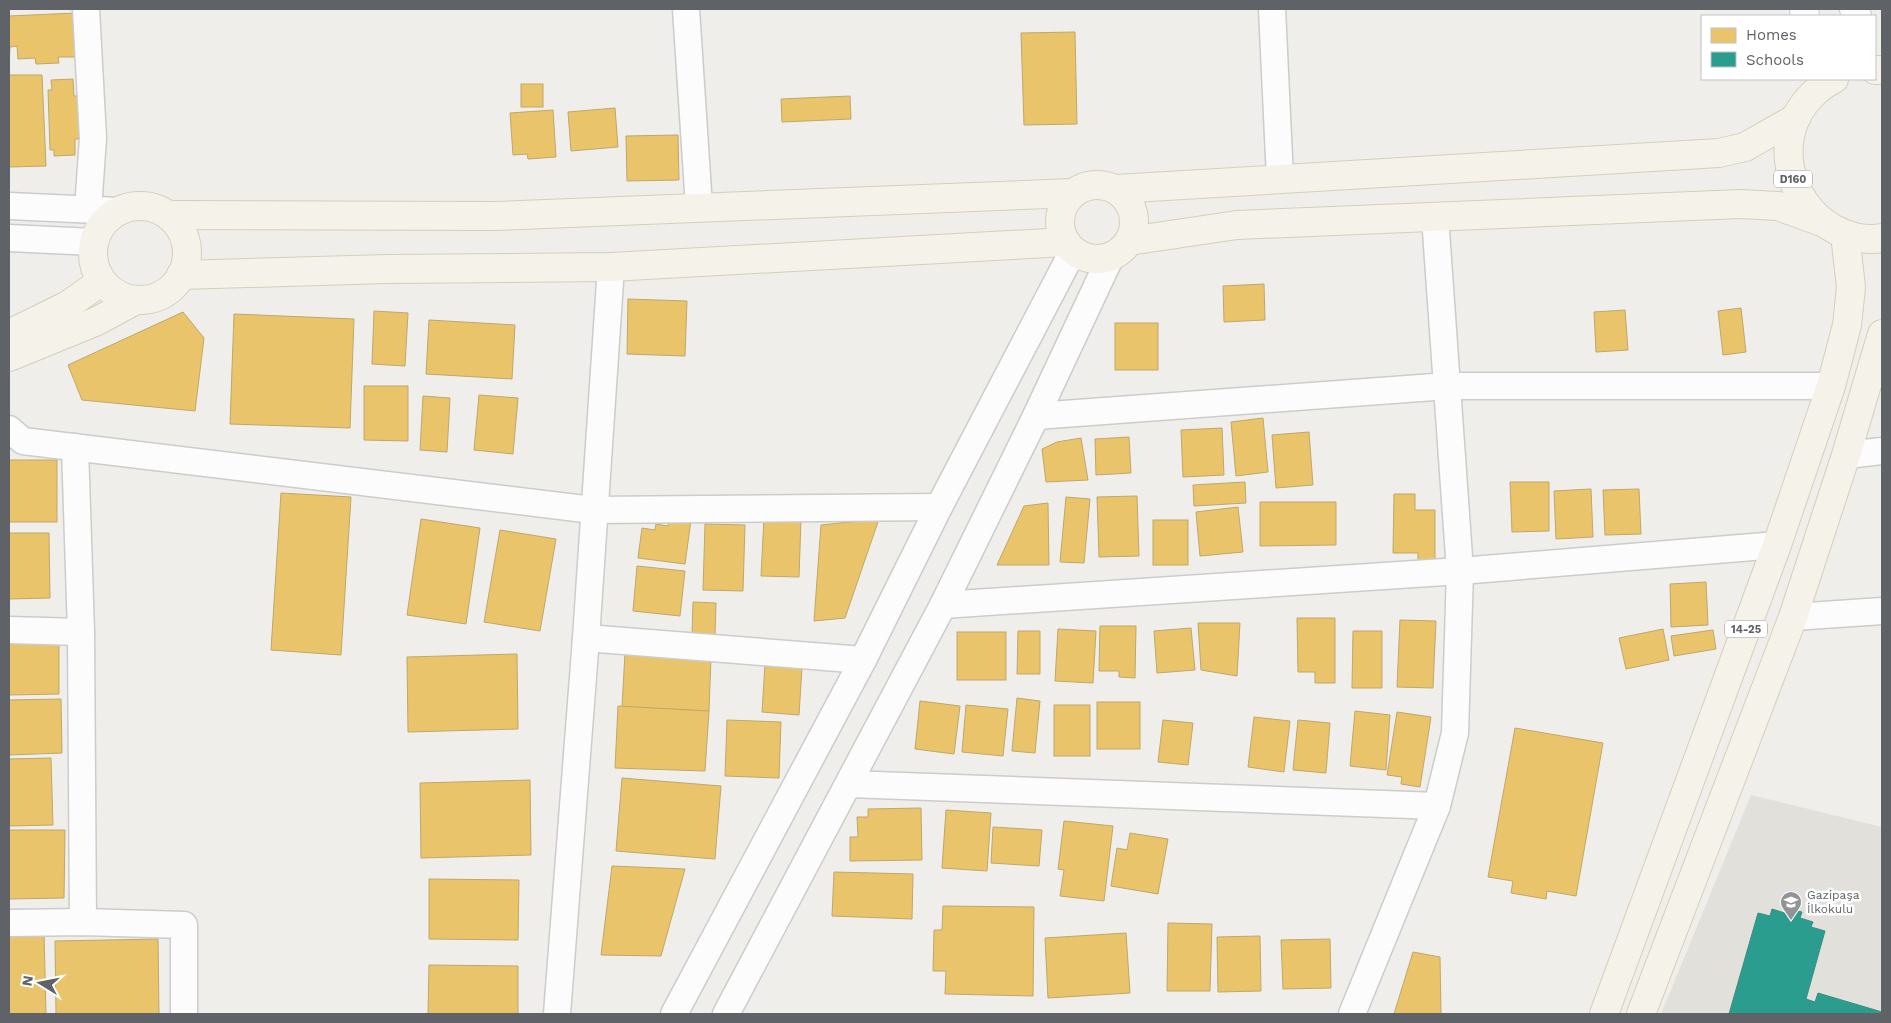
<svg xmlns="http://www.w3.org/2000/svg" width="1891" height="1023" viewBox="0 0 1891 1023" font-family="'Work Sans',sans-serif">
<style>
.education{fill:#e2e0da}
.homes{fill:#e9c46a;stroke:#c0a769}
.schools{fill:#2a9d8f;stroke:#3a8c83}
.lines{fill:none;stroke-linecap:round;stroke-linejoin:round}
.minor-casing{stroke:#cbcccc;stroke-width:29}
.secondary-casing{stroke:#cacacb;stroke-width:30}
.primary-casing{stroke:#d7ceb8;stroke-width:30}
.minor{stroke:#fdfcfc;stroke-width:26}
.secondary{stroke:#fdfcfc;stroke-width:28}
.primary{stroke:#f4f2e9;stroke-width:28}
.labels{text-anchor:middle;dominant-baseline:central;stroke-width:5;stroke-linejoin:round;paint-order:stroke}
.shield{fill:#fff;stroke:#8f9295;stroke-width:1}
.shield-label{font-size:11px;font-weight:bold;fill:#5f6368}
.poi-label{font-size:12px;fill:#5f6368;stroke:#fff;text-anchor:start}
</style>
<rect width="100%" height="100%" fill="#efeeea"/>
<path class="education" d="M1751 795 1882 827V1014H1661Z"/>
<g class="homes">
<path d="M76 13 78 57H58L59 63 36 64 35 58 18 59 17 46 10 47 9 67V16Z"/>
<path d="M1075 32 1077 124 1024 125 1021 33Z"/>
<path d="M9 75H42L46 166 9 167Z"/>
<path d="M73 79 74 96H79L80 139H75V155L54 156V150H50L48 90H52L51 80Z"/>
<rect x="521" y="84" width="22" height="23"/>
<path d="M850 96 851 119 782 122 781 99Z"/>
<path d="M615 108 618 147 571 151 568 112Z"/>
<path d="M553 110 556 157 528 159 527 154 513 155 510 113Z"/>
<path d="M678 135 679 180 627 181 626 136Z"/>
<path d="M1264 284 1265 320 1224 322 1223 286Z"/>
<path d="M628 299 687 301 685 356 627 354Z"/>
<path d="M1741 308 1746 352 1723 355 1718 311Z"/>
<path d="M1625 310 1628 350 1596 352 1594 312Z"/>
<path d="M374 311 408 313 405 366 372 364Z"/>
<path d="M183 312 204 338 195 411 82 400 68 365Z"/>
<path d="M234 314 354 319 350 428 230 424Z"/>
<path d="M429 320 515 325 512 379 426 374Z"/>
<rect x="1115" y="323" width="43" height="47"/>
<path d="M364 386H408V441L364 440Z"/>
<path d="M479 395 518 398 513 454 474 450Z"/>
<path d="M423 396 450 398 447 452 420 450Z"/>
<path d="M1263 418 1268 472 1236 476 1231 422Z"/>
<path d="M1222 428 1224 475 1183 477 1181 430Z"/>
<path d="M1309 432 1313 485 1276 488 1272 435Z"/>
<path d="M1129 437 1131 473 1096 475 1095 439Z"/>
<path d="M1081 438 1088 480 1046 482 1042 449 1057 442Z"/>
<rect x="9" y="460" width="48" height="62"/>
<path d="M1245 482 1246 503 1194 506 1193 485Z"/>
<path d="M1510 482H1549V531L1512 532Z"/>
<path d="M1591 489 1593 537 1556 539 1554 491Z"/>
<path d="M1639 489 1641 534 1605 535 1603 490Z"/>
<path d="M281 493 351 497 341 655 271 650Z"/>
<path d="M1394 494H1415V510H1435V560H1418V553H1393Z"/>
<path d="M1137 496 1139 556 1099 557 1097 497Z"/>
<path d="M1066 497 1090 499 1084 563 1060 562Z"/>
<path d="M1260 502H1336V545L1260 546Z"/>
<path d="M1048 503 1049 565H997L1024 506Z"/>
<path d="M1238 507 1243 552 1200 556 1196 512Z"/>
<path d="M669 518 691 520 685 564 638 558 642 528 655 530 656 524 668 526Z"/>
<path d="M764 518 801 519 799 577 761 576Z"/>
<path d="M421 519 480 528 466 624 407 615Z"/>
<path d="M879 519 845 618 814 621 821 525Z"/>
<rect x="1153" y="520" width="35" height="45"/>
<path d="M705 524 745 525 743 591 703 590Z"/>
<path d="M500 530 556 539 540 631 484 622Z"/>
<path d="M9 533H49L50 598 9 599Z"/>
<path d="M637 566 685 571 680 616 633 611Z"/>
<path d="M1706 582 1708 625 1671 627 1670 584Z"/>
<path d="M693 602 716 603 715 635H692Z"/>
<path d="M1297 618H1335V683H1315V672H1298Z"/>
<path d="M1400 620 1436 621 1433 688 1397 687Z"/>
<path d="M1198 623H1240L1237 676 1201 670Z"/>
<path d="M1100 626H1136L1135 678 1119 677V671H1099Z"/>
<path d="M1191 628 1195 670 1157 673 1154 631Z"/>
<path d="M1058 629 1096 631 1093 683 1055 681Z"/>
<path d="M1663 629 1669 660 1626 669 1619 638Z"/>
<path d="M1713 630 1716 649 1674 656 1671 636Z"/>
<path d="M1018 631H1040V674H1017Z"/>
<path d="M1353 631H1382V688H1352Z"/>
<rect x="957" y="632" width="49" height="48"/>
<path d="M59 639V694L9 695V640Z"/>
<path d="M625 653 711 657 709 711 622 707Z"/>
<path d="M517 654 518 729 408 732 407 657Z"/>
<path d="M765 665 802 668 799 715 762 712Z"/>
<path d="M1017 698 1040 701 1035 753 1012 751Z"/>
<path d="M61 699 62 753 9 755V700Z"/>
<path d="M920 701 960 706 954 754 915 749Z"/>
<rect x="1097" y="702" width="43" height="47"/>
<path d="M966 705 1008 709 1003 756 962 752Z"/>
<rect x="1054" y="705" width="36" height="51"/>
<path d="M618 706 709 711 705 771 615 768Z"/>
<path d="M1355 711 1390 715 1386 770 1350 766Z"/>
<path d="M1397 712 1431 717 1420 787 1401 784 1402 777 1387 775Z"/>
<path d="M1254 717 1290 721 1284 772 1248 767Z"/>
<path d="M727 720 781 722 779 778 725 776Z"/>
<path d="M1163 720 1193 723 1188 765 1158 762Z"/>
<path d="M1298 720 1330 723 1326 773 1293 770Z"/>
<path d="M1515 728 1603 743 1576 896 1547 891 1546 899 1511 893 1513 881 1488 877Z"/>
<path d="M51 758 53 825 9 826V759Z"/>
<path d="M622 778 721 786 715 859 616 851Z"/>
<path d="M530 780 531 855 421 858 420 783Z"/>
<path d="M921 808 922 860 850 861V837H858L857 817H868V809Z"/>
<path d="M946 810 991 813 987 871 942 868Z"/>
<path d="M1064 821 1113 826 1104 901 1060 896 1064 870 1058 869Z"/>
<path d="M993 827 1042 830 1039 866 991 863Z"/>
<path d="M9 830H65L64 898 9 899Z"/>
<path d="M1130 833 1168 839 1158 894 1111 886 1117 848 1127 850Z"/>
<path d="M612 866 685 869 661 956 601 955Z"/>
<path d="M834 872 913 874 912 919 832 916Z"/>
<path d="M429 879 519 880 518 940 429 939Z"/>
<path d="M943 906 1034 907 1033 996 945 994 946 971H933L934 930H942Z"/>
<path d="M1168 923 1212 924 1210 991H1167Z"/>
<path d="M44 933 46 1014H9V934Z"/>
<path d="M1126 933 1130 993 1048 998 1045 938Z"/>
<path d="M1260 936 1261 991 1218 992 1217 937Z"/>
<path d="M158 939 159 1014H56L55 941Z"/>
<path d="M1330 939 1331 988 1283 989 1281 940Z"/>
<path d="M1413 952 1440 957 1441 1014H1394Z"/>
<path d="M429 965 518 966V1014H428Z"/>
</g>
<path class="schools" d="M1772 909 1788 914 1789 909 1802 912 1800 918 1813 922 1811 927 1825 931 1806 999 1815 1002 1818 993 1882 1012V1014H1729L1758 913 1770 916Z"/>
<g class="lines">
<g class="minor-casing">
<g id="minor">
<path d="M86 9 93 138 88 209"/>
<path d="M686 9 699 207"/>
<path d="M1272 9 1280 179"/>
<path d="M9 206 118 211"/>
<path d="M9 238 94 242"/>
<path d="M1036 416 1448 386H1831"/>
<path d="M9 429 23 441 593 510 939 507"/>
<path d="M75 447 81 632 83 922"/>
<path d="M1846 455 1882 451"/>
<path d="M943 605 1460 571 1777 545"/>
<path d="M1793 617 1882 611"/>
<path d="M9 630 81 632"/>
<path d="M586 638 863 660"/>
<path d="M849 784 1437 806"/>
<path d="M9 923 83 922 184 925V1014"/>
<path d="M557 1014 586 638 611 267"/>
<path d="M674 1014 863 660 939 507 1073 251"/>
<path d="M726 1014 943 605 1036 416 1111 256"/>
<path d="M1352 1014 1437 806 1455 733 1460 571 1435 217"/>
</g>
</g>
<g class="secondary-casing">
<g id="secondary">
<path d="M1804 9 1805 16"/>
<path d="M1854 9 1857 16"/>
</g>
</g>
<g class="primary-casing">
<g id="primary">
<path d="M1875 70H1882"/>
<path d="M1834 79C1826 83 1818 89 1812 95 1771 136 1787 203 1834 229 1848 237 1866 241 1882 238"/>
<circle cx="1097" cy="222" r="37"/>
<path d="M1116 189 1719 153 1745 147 1796 118"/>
<circle cx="140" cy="253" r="47"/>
<path d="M168 215 496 216 1072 193"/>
<path d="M1129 241 1237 225 1740 204 1778 206 1819 221"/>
<path d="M181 275 387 269 611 267 1066 242"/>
<path d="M9 334 68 305 102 281"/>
<path d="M9 357 97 321 136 300"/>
<path d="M1604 1014 1777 545 1831 386 1847 325 1851 287 1845 235"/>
<path d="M1641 1014 1793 617 1846 455 1882 334"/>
</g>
</g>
<use href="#minor" class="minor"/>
<use href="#secondary" class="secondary"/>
<use href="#primary" class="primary"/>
</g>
<defs>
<g id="school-pin" transform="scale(1.125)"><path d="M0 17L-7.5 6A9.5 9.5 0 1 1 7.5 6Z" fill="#919496" stroke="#fff"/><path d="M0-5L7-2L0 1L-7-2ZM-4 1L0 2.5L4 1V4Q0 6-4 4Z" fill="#fff"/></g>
</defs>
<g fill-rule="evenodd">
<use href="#school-pin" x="1791" y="902"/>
</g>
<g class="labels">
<g class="shield">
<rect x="1774" y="170.5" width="38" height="17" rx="4"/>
<rect x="1725" y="620.5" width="42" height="17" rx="4"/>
</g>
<g class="shield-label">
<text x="1793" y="179">D160</text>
<text x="1746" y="629">14-25</text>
</g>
<g class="poi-label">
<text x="1807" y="895">Gazipaşa<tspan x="1807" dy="14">İlkokulu</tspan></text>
</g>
</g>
<rect width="1891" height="1023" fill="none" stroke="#5f6368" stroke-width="20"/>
<rect x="1701" y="15" width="175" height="65" fill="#ffffff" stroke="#bfc1c3"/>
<rect x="1711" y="28" width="25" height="15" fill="#e9c46a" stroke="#bfc1c3"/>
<text x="1746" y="40" font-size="15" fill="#5f6368">Homes</text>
<rect x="1711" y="52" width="25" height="15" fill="#2a9d8f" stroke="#bfc1c3"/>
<text x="1746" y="65" font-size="15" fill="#5f6368">Schools</text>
<g transform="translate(40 983) rotate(280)" stroke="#ffffff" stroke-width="4" paint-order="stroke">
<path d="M0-4L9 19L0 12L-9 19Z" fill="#5f6368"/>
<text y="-8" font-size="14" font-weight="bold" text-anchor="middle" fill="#5f6368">N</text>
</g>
</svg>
